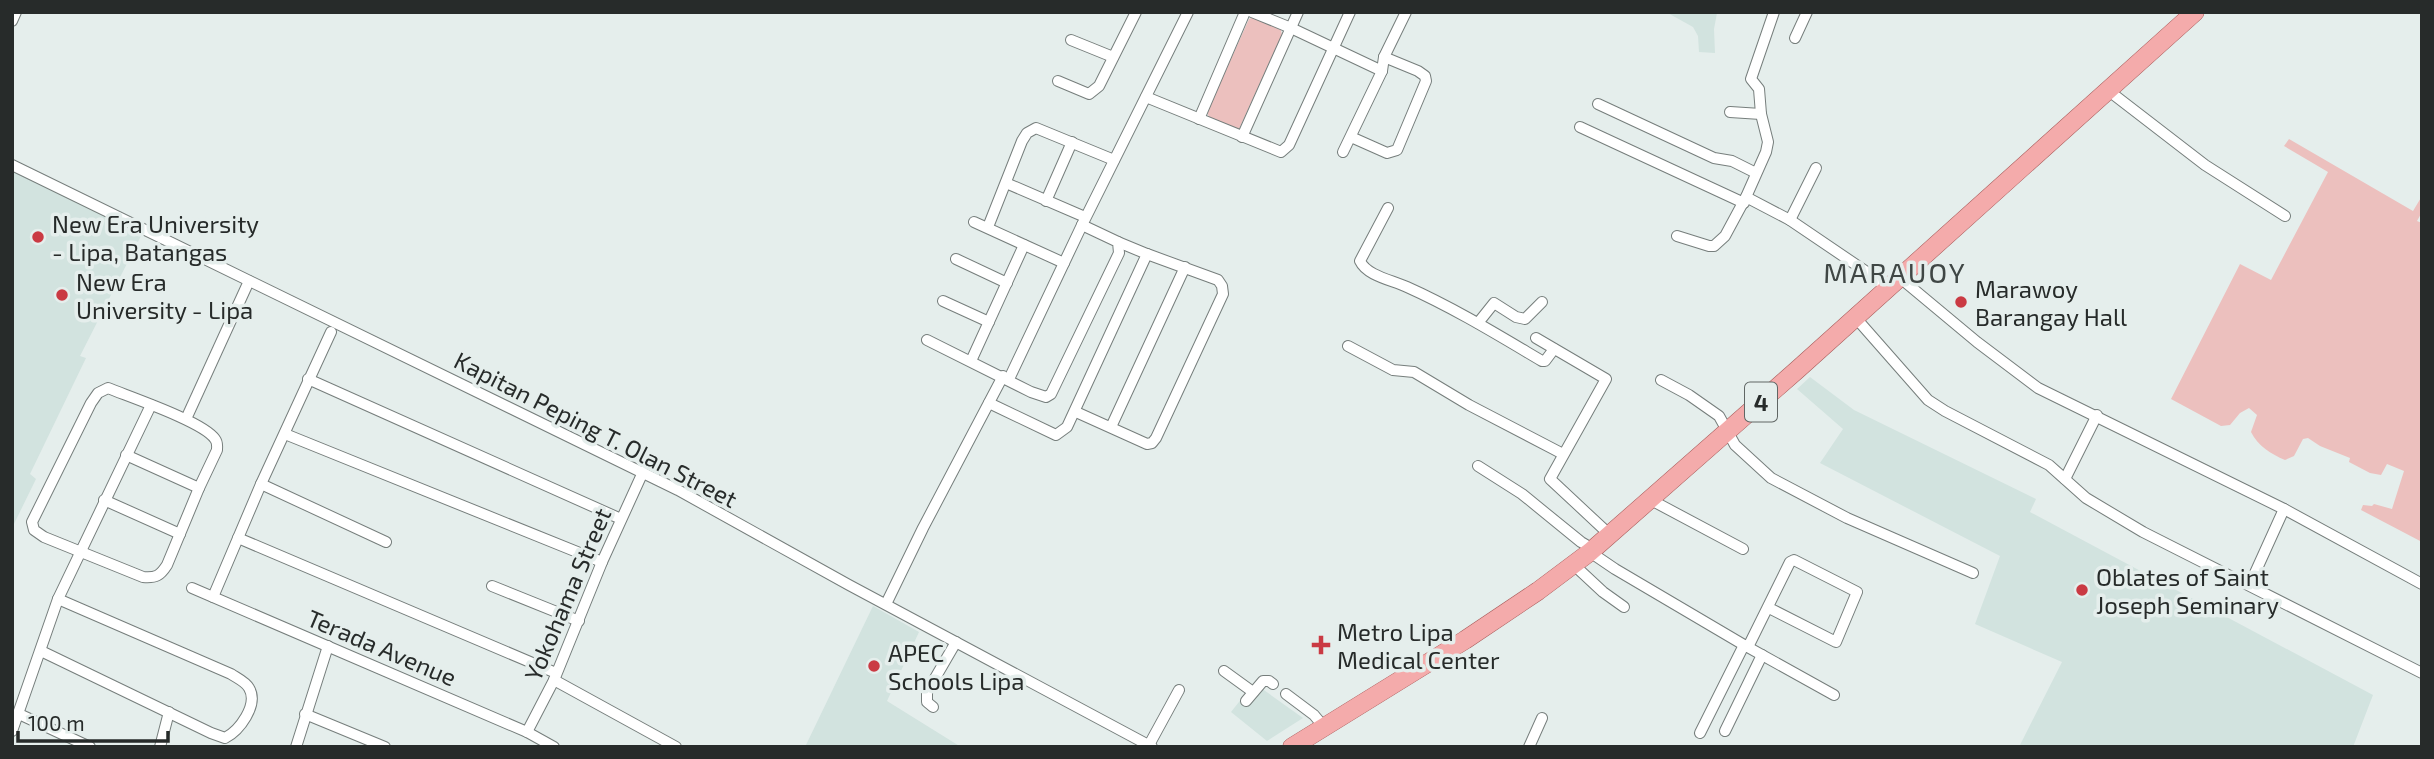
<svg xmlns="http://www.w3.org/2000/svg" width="2434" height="759" viewBox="0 0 2434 759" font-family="'Exo 2',sans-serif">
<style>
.built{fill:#d2e3df}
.green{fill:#ecc0be}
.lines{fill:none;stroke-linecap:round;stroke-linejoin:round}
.street-casing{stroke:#767e7c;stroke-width:12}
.primary-casing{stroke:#a75a59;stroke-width:19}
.street{stroke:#fff;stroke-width:10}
.primary{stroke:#f4abab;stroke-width:18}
.poi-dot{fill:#ca3a43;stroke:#e5eeec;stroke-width:2.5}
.labels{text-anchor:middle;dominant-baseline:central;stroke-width:7;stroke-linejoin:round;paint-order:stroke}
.shield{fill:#e5eeec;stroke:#606664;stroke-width:2}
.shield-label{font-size:23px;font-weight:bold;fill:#272b2a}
.poi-label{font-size:24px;fill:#272b2a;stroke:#e5eeec;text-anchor:start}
.street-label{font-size:24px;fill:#272b2a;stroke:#e5eeec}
.quarter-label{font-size:28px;letter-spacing:2px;fill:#404745;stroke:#e5eeec}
</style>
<rect width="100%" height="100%" fill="#e5eeec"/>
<g class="built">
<path d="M1666 12 1717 13 1714 29 1715 53 1699 52 1698 36 1693 27Z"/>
<path d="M12 170 142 234 80 356 86 358 30 474 36 479 12 528Z"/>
<path d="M1810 377 1854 410 2036 499 2030 512 2373 695 2353 747H2019L2062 662 1975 624 2000 556 1820 463 1843 429 1797 389Z"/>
<path d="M873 606 919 632 887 701 961 747H805Z"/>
<path d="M1254 683 1303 718 1267 741 1231 712Z"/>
</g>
<g class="green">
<path d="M1254 17 1281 30 1282 35 1239 129H1234L1209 117 1207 112 1249 19Z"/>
<path d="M2289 139 2413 211 2422 196V212L2417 221 2422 223V542L2361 510 2363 505 2372 506 2374 504 2392 509 2404 471 2387 464 2381 475 2370 473 2349 462 2350 458 2320 446 2308 438 2303 439 2294 456 2285 460C2271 454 2258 446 2251 432L2257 415 2249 408 2240 413 2230 425 2221 426 2171 399 2240 264 2271 280 2328 172 2284 146Z"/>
</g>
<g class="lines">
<g class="street-casing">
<g id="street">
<path d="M1252 12 1291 28 1382 71"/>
<path d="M12 21 16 12"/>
<path d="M1795 38 1807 12"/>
<path d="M1071 40 1113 57"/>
<path d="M1058 81 1089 94 1099 86 1136 12"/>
<path d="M2109 91 2205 165 2285 216"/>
<path d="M1146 97 1281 152 1289 145 1350 12"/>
<path d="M1598 104 1714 158 1732 161 1756 173"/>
<path d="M1730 112 1761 114"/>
<path d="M1199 119 1245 12"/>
<path d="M1580 127 1744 203"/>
<path d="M1242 137 1298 12"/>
<path d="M1351 137 1387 153 1397 150 1426 81 1425 76 1418 71 1384 57"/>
<path d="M1343 152 1382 71 1384 57 1406 12"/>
<path d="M12 165 678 490 849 585 1152 747"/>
<path d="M1006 183 1085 217"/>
<path d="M1746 197 1790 220 1877 279 1886 289"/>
<path d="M1046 201 1072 142"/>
<path d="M1388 208 1360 261C1367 276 1392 280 1407 287 1454 308 1498 335 1542 361H1545L1554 349"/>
<path d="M1790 220 1816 168"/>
<path d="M974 222 1064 263"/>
<path d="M988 227 1022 141 1027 133 1036 128 1114 160"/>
<path d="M1677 236 1709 246H1714L1725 236 1746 197 1766 152 1768 142 1761 114 1759 89 1751 79 1774 12"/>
<path d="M956 259 1007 283"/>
<path d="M1899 277 1977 342 2038 388 2284 509 2422 584"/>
<path d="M943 301 989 322"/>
<path d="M1855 317 1928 400 1945 411 2049 465 2086 498 2143 532 2422 673"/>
<path d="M1478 323 1494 303 1516 317 1525 319 1542 302"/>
<path d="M1536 338 1606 379 1550 479 1610 535"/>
<path d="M927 340 1031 392 1046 397 1051 394 1119 253 1118 242 1082 225"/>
<path d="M1348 346 1393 370 1414 372 1469 405 1563 454"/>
<path d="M971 361 1024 245"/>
<path d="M308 379 621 519"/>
<path d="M1009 379 1082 225 1188 12"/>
<path d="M1661 380 1689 395 1719 416 1735 445 1771 478 1847 518 1973 573"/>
<path d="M108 388C130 397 204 422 215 439 218 443 217 446 217 450L199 488 167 565C160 576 156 578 143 577L44 537 34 530 32 522 91 403 98 393Z"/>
<path d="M989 403 1056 435 1067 427 1147 254 1118 242"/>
<path d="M1076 412 1147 444 1152 443 1156 438 1223 294 1222 286 1218 280 1147 254"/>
<path d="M186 419 249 281"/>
<path d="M1111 427 1185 267"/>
<path d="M285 434 602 562"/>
<path d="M126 455 199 488"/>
<path d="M1478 466 1522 494 1581 542 1593 549"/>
<path d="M2065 479 2097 415"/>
<path d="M261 484 386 542"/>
<path d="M104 500 180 534"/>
<path d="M1651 500 1743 549"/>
<path d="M238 538 556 673"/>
<path d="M1590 552 1615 569 1744 645 1834 695"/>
<path d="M1574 565 1603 592 1624 607"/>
<path d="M2250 584 2284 509"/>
<path d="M492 586 579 621"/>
<path d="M192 588 527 732 554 747"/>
<path d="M213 597 261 484 331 332"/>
<path d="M886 604 923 528 1003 376"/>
<path d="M1748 647 1790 562 1794 560 1857 592 1836 642 1769 608"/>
<path d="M41 651 211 733 225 738C239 731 259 705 249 688 246 682 237 678 231 674L58 599"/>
<path d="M1224 671 1253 692"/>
<path d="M554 680 676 747"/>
<path d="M1286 694 1314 715 1324 727"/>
<path d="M1246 701 1263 681H1269L1273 684"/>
<path d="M933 707 927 702V692L956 642"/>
<path d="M19 714 90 747"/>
<path d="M305 714 385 747"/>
<path d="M12 731 58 599 151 405"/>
<path d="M1725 731 1762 655"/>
<path d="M527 732 554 680 602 562 643 472"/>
<path d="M1700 733 1744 645"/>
<path d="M1149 745 1179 690"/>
<path d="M160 747 169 712"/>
<path d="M296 747 328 646"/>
<path d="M1529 747 1542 718"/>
</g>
</g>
<g class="primary-casing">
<path id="primary" d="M1292 747 1465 640 1538 591 1590 552 1797 370 2195 12"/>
</g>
<use href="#street" class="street"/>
<use href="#primary" class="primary"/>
</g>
<g class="poi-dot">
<circle cx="38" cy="237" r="7"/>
<circle cx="62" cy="295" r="7"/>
<circle cx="1961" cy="302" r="7"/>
<circle cx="2082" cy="590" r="7"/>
<path d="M1317.5 634.5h7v7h7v7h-7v7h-7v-7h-7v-7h7z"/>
<circle cx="874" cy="666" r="7"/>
</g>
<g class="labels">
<rect class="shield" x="1745" y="382.5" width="32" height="39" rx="5"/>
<g class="shield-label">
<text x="1761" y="402">4</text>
</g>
<g class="poi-label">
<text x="52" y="223">New Era University<tspan x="52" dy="28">- Lipa, Batangas</tspan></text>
<text x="76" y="281">New Era<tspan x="76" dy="28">University - Lipa</tspan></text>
<text x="1975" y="288">Marawoy<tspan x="1975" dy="28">Barangay Hall</tspan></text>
<text x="2096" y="576">Oblates of Saint<tspan x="2096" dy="28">Joseph Seminary</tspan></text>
<text x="1337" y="631">Metro Lipa<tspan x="1337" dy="28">Medical Center</tspan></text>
<text x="888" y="652">APEC<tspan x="888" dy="28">Schools Lipa</tspan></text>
</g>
<g class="street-label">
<text transform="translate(596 429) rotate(27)">Kapitan Peping T. Olan Street</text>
<text transform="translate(567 594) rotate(-67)">Yokohama Street</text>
<text transform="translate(382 647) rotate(23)">Terada Avenue</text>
</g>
<g class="quarter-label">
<text x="1895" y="272">MARAUOY</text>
</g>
</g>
<rect width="2434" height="759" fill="none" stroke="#272b2a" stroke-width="28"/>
<path d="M18 731v10h150v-10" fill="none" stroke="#272b2a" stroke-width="3.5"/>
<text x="28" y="731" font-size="21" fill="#272b2a" stroke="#e5eeec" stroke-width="5" paint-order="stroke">100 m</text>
</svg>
